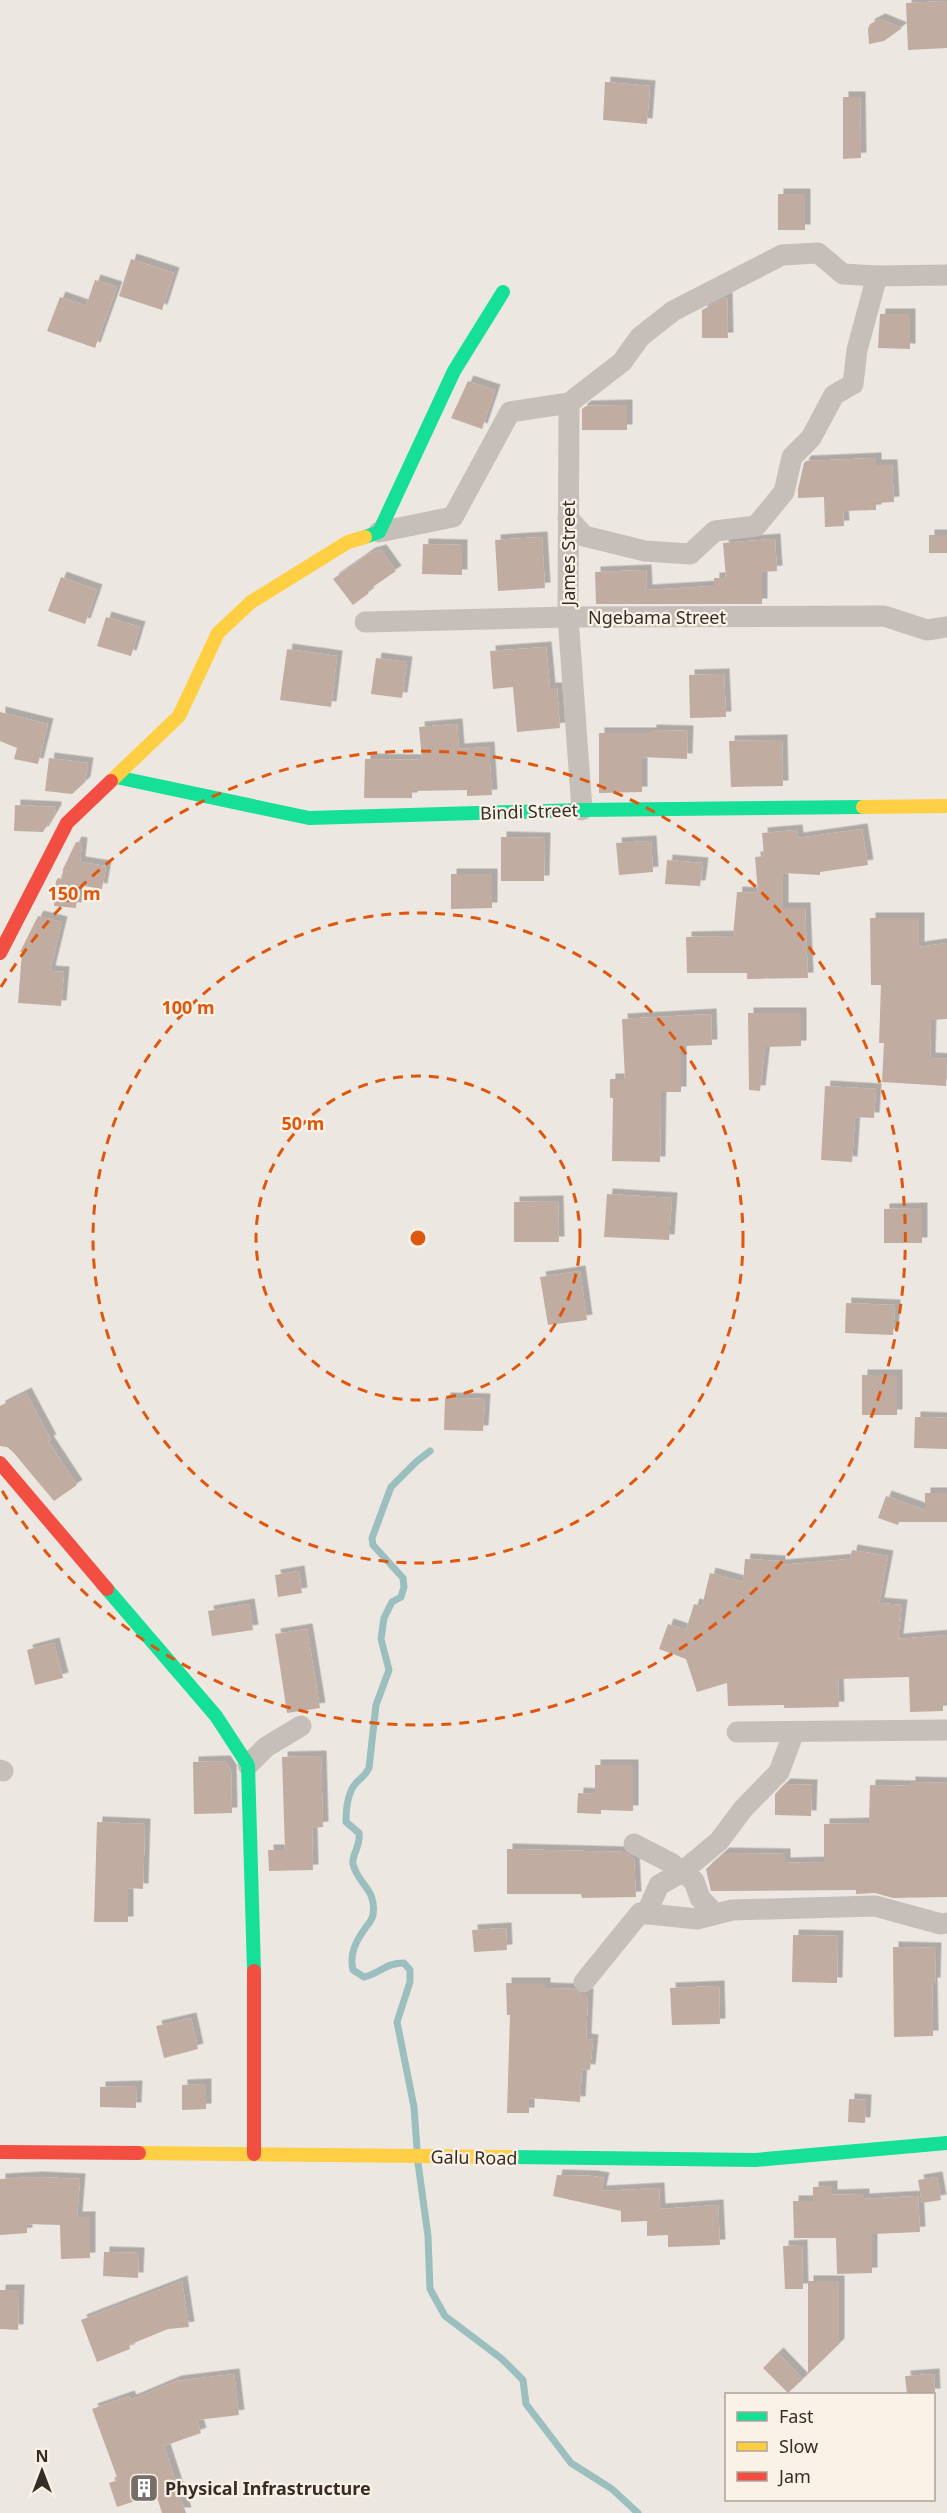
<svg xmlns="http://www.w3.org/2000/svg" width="947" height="2513" viewBox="0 0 947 2513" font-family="'Noto Sans',sans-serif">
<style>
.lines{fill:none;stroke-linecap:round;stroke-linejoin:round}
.stream{stroke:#9bbebf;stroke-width:7}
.building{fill:#c1aca2;filter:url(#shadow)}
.street{stroke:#c6bfb9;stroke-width:21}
.fast{stroke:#16e098;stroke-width:14}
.slow{stroke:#ffcf43;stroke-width:14}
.jam{stroke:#f24e42;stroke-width:14}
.ring{fill:none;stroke:#df570d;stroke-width:3;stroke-dasharray:10 8}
.labels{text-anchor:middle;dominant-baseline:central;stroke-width:4.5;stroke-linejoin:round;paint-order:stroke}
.street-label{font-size:18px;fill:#372d27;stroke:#faf2e7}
.poi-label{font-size:18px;font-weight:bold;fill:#372d27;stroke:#faf2e7;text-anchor:start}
.centre{fill:#df570d;stroke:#faf2e7;stroke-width:3}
.ring-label{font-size:18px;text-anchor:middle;font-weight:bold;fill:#df570d;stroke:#faf2e7;stroke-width:4.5;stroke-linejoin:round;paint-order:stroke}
</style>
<defs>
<filter id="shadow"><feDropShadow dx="5.5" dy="-5.5" stdDeviation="0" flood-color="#0004"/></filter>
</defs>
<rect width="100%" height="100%" fill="#ede7e1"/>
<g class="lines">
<g class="stream">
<path d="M417 2149 414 2107 397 2022 410 1982V1970L404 1963C385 1963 381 1973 364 1977L353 1970C349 1954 356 1941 366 1927 369 1923 372 1920 373 1915 377 1889 358 1885 353 1864 351 1856 361 1846 359 1833L346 1822C346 1809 347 1793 356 1783 362 1777 365 1776 369 1768L376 1705 389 1670 381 1639 384 1618 392 1602 401 1597 404 1587 403 1578 373 1545 372 1538 391 1487 416 1462 430 1451"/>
<path d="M418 2163 428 2236 430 2289 445 2316 502 2359 523 2380 526 2404 571 2463 612 2489 638 2513"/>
</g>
</g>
<g class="building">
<path d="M947 1V48L908 50 906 3Z"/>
<path d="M880 19 902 28 884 41 869 44 868 29 870 24Z"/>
<path d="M605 82 650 86 647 124 603 120Z"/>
<path d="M843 97H860L861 158 843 159Z"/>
<rect x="778" y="194" width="27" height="36"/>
<path d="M131 259 174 273 162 310 119 296Z"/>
<path d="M95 280 117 287 95 348 47 331 60 297 86 306Z"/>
<path d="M727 297 728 338H702V310Z"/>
<path d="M880 314H910V349L878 348Z"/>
<path d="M468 381 495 390 482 429 451 418Z"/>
<path d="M627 405V430H582V409L586 406Z"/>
<path d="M876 458V465H892L894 502 876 503V510L843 511 844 526 825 527 824 497 798 498V489L804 463 806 461Z"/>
<rect x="929" y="535" width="18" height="18"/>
<path d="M542 537 545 588 498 591 495 540Z"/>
<path d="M775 539 777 571 762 572V604H596L595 572 646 570 647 590 714 586V578H726L723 543Z"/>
<path d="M423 544 462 545V575L422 574Z"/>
<path d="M381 550 396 571 367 591 369 593 353 605 333 579 370 553Z"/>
<path d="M61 577 97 590 85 624 48 611Z"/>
<path d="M106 617 140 627 131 656 97 646Z"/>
<path d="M546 647 550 688H557L560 728 517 732 513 687 493 689 490 651Z"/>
<path d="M287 649 337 656 331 707 280 700Z"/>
<path d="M376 658 407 662 402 698 371 694Z"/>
<path d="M724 674 726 717 690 718 689 675Z"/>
<path d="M0 712 48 724 38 764 14 759 17 748 0 741Z"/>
<path d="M457 724 459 749 489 747 492 795 467 796V790L412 791V798H364L365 759 422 760 419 727Z"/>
<path d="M651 730 688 731 687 759 642 757V792L599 793V733H651Z"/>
<path d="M782 740 783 786 731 787 729 741Z"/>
<path d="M49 758 88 763 85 782 72 794 45 791Z"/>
<path d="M15 805 56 807V810L43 832 14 831Z"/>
<path d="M862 829 868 865 820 872V875L783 873V908H805L808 978 747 979V973H687L686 937 733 936 737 892 758 893 755 857 764 856 762 833 797 830 798 838Z"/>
<path d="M501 837 545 838 544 881H501Z"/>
<path d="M651 841 653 872 619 875 616 843Z"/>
<path d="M76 842 82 843 80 862 106 866 102 889 78 885 76 908 54 906 56 881 58 878 62 879 63 869Z"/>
<path d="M667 860 703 863 700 886 665 884Z"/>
<path d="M451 874H492V908L451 909Z"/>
<path d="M38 916 62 922 50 971 64 972 61 1006 18 1003 22 952H20Z"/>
<path d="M870 918H919V947L947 943V1019L931 1020 930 1058 947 1059 946 1086 882 1082 884 1043H879L881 985H871Z"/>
<path d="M748 1013H801V1046L765 1047 760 1091 749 1090Z"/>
<path d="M711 1014 712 1045 681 1046V1092H661L660 1162 612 1161 613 1098H610V1079H625L622 1019Z"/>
<path d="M825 1086 876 1089 874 1118 855 1117 852 1162 821 1160Z"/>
<path d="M607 1194 672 1198 669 1240 604 1237Z"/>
<path d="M558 1201 559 1242H514V1202Z"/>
<path d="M922 1208V1243H884V1209Z"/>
<path d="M580 1271 587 1320 548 1325 540 1277Z"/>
<path d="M846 1303 895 1305 893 1335 845 1333Z"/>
<rect x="862" y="1375" width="35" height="40"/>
<path d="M26 1393 51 1440 48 1441 77 1485 54 1501 13 1452 7 1447 0 1446V1406Z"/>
<path d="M445 1398 485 1399 483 1431 444 1430Z"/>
<path d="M915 1417 947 1418V1449L914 1448Z"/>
<path d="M925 1493H947V1522H899L898 1525 878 1518 886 1496 925 1510Z"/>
<path d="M852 1550 888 1556 879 1603 902 1605 898 1639 947 1635V1703H943V1711L910 1712 909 1677 838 1679 839 1707 784 1708V1705L728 1706 727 1683 697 1692 686 1659 659 1649 668 1624 686 1630 694 1604 702 1606 710 1573 743 1582 745 1559 780 1561V1565L850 1559Z"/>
<path d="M299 1571 302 1593 278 1597 275 1575Z"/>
<path d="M249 1604 253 1630 212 1636 208 1611Z"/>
<path d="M307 1629 320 1708 287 1713 275 1634Z"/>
<path d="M54 1643 63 1678 35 1685 27 1650Z"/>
<path d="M321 1756 323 1827 312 1828 313 1870 269 1871 268 1850H285L282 1757Z"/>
<path d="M225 1761 231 1770 232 1813 194 1814 193 1762Z"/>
<path d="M595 1765H633V1811L601 1810V1814L577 1813 578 1793 595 1794Z"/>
<path d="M910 1782 947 1783V1897L893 1898 875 1893 856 1894V1890L711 1891 706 1869 724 1853 785 1854V1863L824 1862V1824L869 1823 870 1785 910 1786Z"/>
<path d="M785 1784 812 1785 811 1816 775 1815V1794Z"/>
<path d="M97 1822 145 1824 143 1889 128 1888V1922H94Z"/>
<path d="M507 1849 624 1852 634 1859 636 1897 582 1898 581 1894H507Z"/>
<path d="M506 1928 507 1950 474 1952 472 1930Z"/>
<path d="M793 1935 838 1936 837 1983 792 1982Z"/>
<path d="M893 1947 936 1948 935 1983H932L933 2036 894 2037Z"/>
<path d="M506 1983H545V1988L574 1989 581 1994H588L586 2039 593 2040 590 2070 582 2069 580 2102 529 2098V2113H507L510 2015H507Z"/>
<path d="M719 1986 720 2024 672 2025 670 1988Z"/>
<path d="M191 2018 198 2049 164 2058 156 2026Z"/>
<path d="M206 2084V2109L182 2110V2085Z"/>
<path d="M137 2086 136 2108 100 2107V2087Z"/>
<path d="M849 2099 866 2100 865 2123 848 2122Z"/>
<path d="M557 2175 592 2176 604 2178 601 2191 659 2188 660 2209 718 2205 720 2245 668 2247V2235L647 2236V2221L621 2222V2211L553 2196Z"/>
<path d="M37 2177 80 2179 77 2217H90V2258L61 2259 60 2225 27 2224V2233L0 2235V2179Z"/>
<path d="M937 2177 941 2200 922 2203 918 2180Z"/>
<path d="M832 2186V2195L864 2194V2199L918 2196 920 2232 872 2234V2273L837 2274 836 2238H794L793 2201H813V2187Z"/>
<path d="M802 2245 803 2289H785L783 2246Z"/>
<path d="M104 2252 139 2253 138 2278 103 2276Z"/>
<path d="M182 2281 189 2327 168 2329 129 2345 130 2349 97 2362 81 2320Z"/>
<path d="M808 2281H839V2344L808 2374Z"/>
<path d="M0 2290H19L18 2330 0 2329Z"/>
<path d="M778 2353 803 2379 788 2393 763 2368Z"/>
<path d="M234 2374 239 2415 197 2420 201 2433 164 2446 186 2513H162L156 2494 117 2507 109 2483 118 2480 92 2409 129 2396 131 2400 176 2381Z"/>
<path d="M934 2374 935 2394H907L905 2376Z"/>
</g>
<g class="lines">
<g class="street">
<path d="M569 403 568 617 582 810"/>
<path d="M568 518 584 536 645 551 690 554 715 531 756 526 784 492 792 457 811 438 834 395 853 384 857 350 877 276"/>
<path d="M379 532 453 517 510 412 569 403 622 362 640 337 673 311 782 255 818 253 843 274 877 276 947 275"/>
<path d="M365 622 568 617 884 616 927 630 947 627"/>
<path d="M737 1732 947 1730"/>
<path d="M248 1765 266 1747 301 1726"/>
<path d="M0 1770 3 1771"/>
<path d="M634 1844 671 1863 694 1881 700 1898 715 1914"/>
<path d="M646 1914 659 1885 682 1872 719 1841 743 1809 779 1772 794 1732"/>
<path d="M584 1982 640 1913 697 1919 732 1910 875 1906 941 1924 947 1923"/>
</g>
<g class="fast">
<path d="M365 537 379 532 454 371 503 292"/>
<path d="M116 777 309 818 582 810 863 807"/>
<path d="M107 1589 216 1716 248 1765 254 1971"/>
<path d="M512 2157 755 2160 947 2143"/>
</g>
<g class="slow">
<path d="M111 781 179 716 218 633 251 602 348 542 365 537"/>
<path d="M863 807 947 806"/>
<path d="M139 2153 512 2157"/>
</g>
<g class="jam">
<path d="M0 953 67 823 111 781"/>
<path d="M0 1463 107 1589"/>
<path d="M254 1971V2154"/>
<path d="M0 2152 139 2153"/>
</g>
</g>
<g class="ring">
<circle cx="418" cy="1238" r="162"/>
<circle cx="418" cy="1238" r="325"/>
<path d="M1 987A487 487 0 1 1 1 1489"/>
</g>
<defs>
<g id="building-square" transform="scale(1.5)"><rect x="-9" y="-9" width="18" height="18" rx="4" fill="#776e68" stroke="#faf2e7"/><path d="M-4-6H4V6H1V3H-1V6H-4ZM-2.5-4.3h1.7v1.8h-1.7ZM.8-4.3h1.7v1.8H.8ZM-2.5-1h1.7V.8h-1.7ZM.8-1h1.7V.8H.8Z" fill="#fff"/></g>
</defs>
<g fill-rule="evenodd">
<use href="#building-square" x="144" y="2488"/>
</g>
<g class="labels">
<g class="street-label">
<text transform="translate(568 553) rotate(-90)">James Street</text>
<text x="657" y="617">Ngebama Street</text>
<text transform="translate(529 811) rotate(-2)">Bindi Street</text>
<text transform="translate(474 2157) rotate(1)">Galu Road</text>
</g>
<g class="poi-label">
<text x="165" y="2488">Physical Infrastructure</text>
</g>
</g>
<circle cx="418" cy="1238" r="9" class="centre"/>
<g class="ring-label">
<text x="74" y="900">150 m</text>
<text x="188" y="1014">100 m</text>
<text x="303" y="1130">50 m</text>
</g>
<rect x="725" y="2393" width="210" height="108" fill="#faf2e7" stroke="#aca39a" stroke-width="1.5"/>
<rect x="737" y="2412" width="30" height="9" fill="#16e098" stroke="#aca39a" stroke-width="1.5"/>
<text x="779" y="2423" font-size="18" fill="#372d27">Fast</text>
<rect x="737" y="2442" width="30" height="9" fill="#ffcf43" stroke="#aca39a" stroke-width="1.5"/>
<text x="779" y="2453" font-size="18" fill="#372d27">Slow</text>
<rect x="737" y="2472" width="30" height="9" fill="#f24e42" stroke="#aca39a" stroke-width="1.5"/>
<text x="779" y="2483" font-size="18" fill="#372d27">Jam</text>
<g transform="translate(42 2471)" stroke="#faf2e7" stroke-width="4.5" paint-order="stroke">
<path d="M0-4.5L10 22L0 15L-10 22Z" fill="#372d27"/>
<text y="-9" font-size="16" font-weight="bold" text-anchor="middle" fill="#372d27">N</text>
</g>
</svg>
